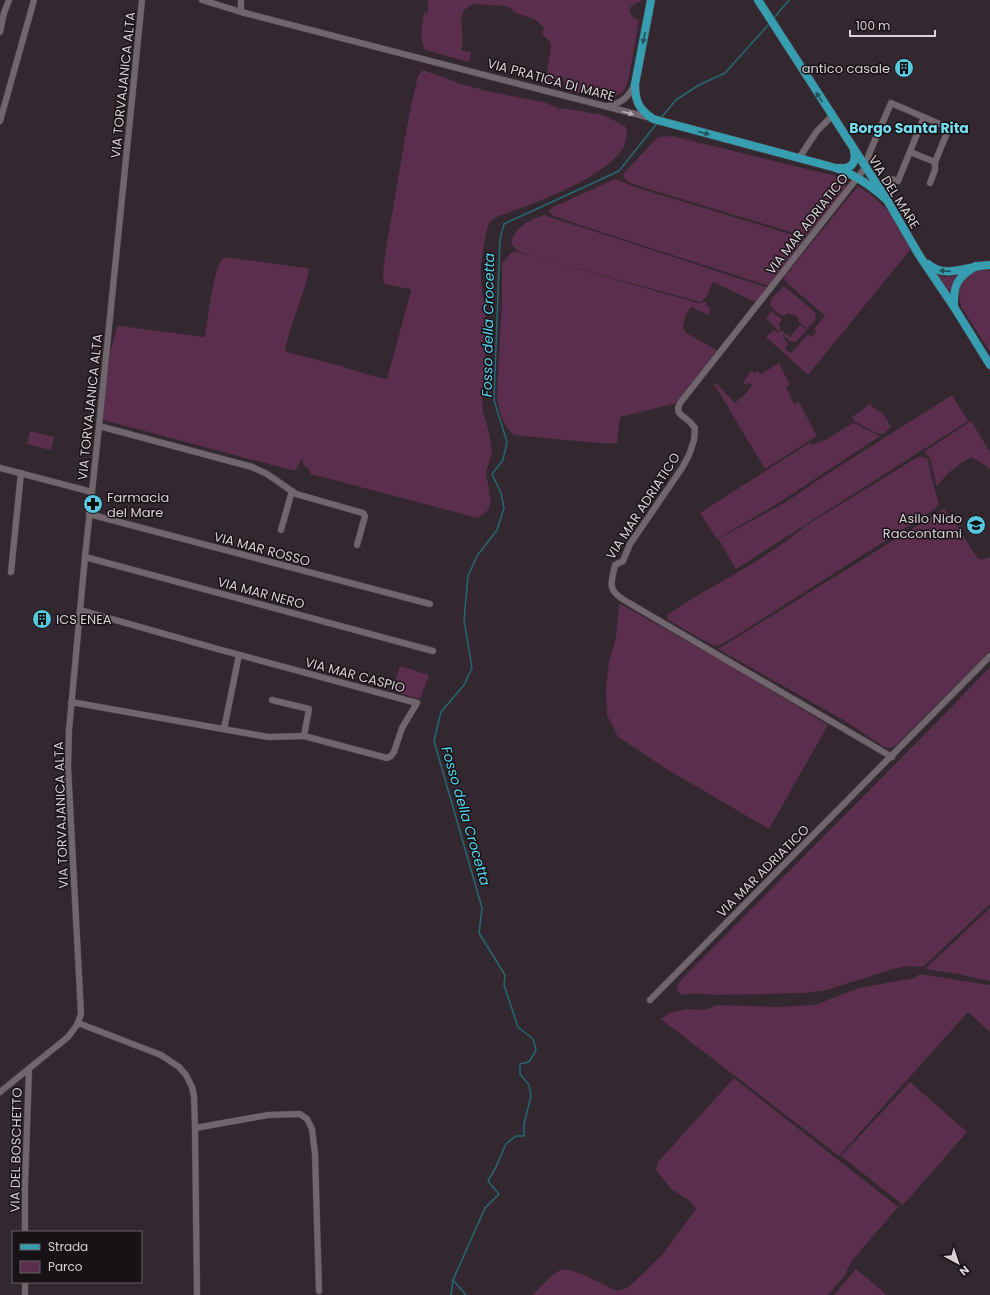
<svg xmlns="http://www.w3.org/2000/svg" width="990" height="1295" viewBox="0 0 990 1295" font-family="Poppins,sans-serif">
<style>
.green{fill:#5a2e4c}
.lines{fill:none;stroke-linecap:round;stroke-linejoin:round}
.stream{stroke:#266875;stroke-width:1.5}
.minor-casing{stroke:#4c4349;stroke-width:7}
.major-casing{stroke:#4c4349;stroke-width:9}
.minor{stroke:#72666e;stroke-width:6}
.major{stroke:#379db1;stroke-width:8}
.oneway{fill:#25515b}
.oneway2{fill:#bab1b7}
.labels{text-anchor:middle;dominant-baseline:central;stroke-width:3;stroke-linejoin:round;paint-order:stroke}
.poi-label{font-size:13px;fill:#d9d1d6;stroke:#171215;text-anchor:end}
.street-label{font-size:13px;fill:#d9d1d6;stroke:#171215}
.neighbourhood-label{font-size:14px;font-weight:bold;fill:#78def3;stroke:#171215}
.water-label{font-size:14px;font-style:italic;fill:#56d5ed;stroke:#171215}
</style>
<rect width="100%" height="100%" fill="#33282f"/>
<g class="green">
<path d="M428 0H643C628 6 624 11 639 21L629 77 625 89 622 93 609 99 582 94 570 91 564 88V79L561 76H557L554 86 541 83 546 78 551 46 550 42 542 34 544 28 536 20 514 12 509 7 506 6 473 4 464 10C458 23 466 37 461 50L471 52 469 62 425 50C419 40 422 24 424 13L428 12Z"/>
<path d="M423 70 461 84 491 92 544 102 560 109H568L603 115 625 126 627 131C627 136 626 141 624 146 609 177 531 205 499 216L491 221 488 226C481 253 477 281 486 308L485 376 482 400 483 412 488 428 492 451 486 473 491 502 488 510 478 518 311 474 308 468 304 466 302 459 295 471 107 421 101 417 111 349 117 327 120 326 203 337 205 336C208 320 213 266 224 257L307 268 309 270 306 284 291 327 285 349 287 352 341 366 369 375 387 379 411 291 410 289 384 284C380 275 391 222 393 209 401 164 407 119 418 76Z"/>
<path d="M672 136 840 177 844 180 846 186 845 190 809 236H804L632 184C627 181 624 180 623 174L627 170 654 141 659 137Z"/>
<path d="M615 179 635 187 807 239 769 286 589 228 554 216 549 212V210L553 207Z"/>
<path d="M858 186C865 191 872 195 878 201 892 213 904 232 910 250L808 375 766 337 774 330 778 333 782 330 784 332 783 337 788 344 785 349 791 353 808 334 812 337 816 332 814 329 825 316 786 282 784 279 785 276Z"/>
<path d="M544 215 769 288 757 303 713 282 706 298 700 302 533 256 698 303 706 302 707 306 711 309 708 315 691 307 685 317 683 327 686 333 717 350 676 403 620 417 617 443H598L514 435C502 426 499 409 497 396L502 300V263L512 252H516L532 256 517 251 511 243C515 227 529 220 544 215Z"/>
<path d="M984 270 990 271V352L962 308C954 290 965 271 984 270Z"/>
<path d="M935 274 945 277 956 276 950 296Z"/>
<path d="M784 286 815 312 816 319 807 329 799 322 797 316 788 313 784 316C777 314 774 309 770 304L772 298Z"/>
<path d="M772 311 782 320 779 323 780 329 778 331 775 327 766 318Z"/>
<path d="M800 325 807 330 796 342C792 343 787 339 784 336L785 333 790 337Z"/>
<path d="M779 363 790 385 786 387 794 404 799 402 817 436 765 469 714 384 716 383 735 403 747 392 752 385 748 383 746 385 743 383 751 371 755 373 758 371 760 375Z"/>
<path d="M952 395 968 421 736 569 718 539 786 502 821 478Z"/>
<path d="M870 404 877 411 882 412 891 427 883 434 876 433 854 421 852 417Z"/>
<path d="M971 421 990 452V469L985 465 971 457C956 466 946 473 937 487L930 458 924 452Z"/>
<path d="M853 423 880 436 777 504 717 539 700 513 809 443 812 445 827 439Z"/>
<path d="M30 431 54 437 51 450 27 444Z"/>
<path d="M921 456 928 459 933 484 939 503 935 509 734 637 718 646 710 644 668 620 667 615C712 584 764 562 805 526L916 458Z"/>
<path d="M944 509 956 524 973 552 979 559H985L990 557V651L898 743 891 748 884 747 845 721 718 649Z"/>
<path d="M619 603 738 670 828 725 769 829 668 770 618 737 607 715 606 689 609 661 616 637Z"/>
<path d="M400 666 429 675 420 699 392 691Z"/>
<path d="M990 667V904L923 967 907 966 893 969 827 990 805 993 715 995 695 993 683 995 678 992 677 986 681 980 935 724Z"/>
<path d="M990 908V981L958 974 925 969Z"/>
<path d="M920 974 990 985V1032L968 1012 839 1156 661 1019 669 1013 687 1009 704 1010 718 1005 778 1007 815 1005 858 988 914 978Z"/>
<path d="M734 1078 898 1207 851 1262 845 1275 828 1295H533C540 1288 552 1273 561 1270 571 1266 606 1286 617 1291L629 1287 662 1255 696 1209 690 1201 672 1190 656 1170 658 1162Z"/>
<path d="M910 1082 967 1132 903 1205 841 1156Z"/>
<path d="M856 1269 887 1295H834Z"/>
</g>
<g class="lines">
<g class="stream">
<path d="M773 19 789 0"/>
<path d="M661 118 676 100 699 85 725 73 770 23"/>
<path d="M453 1280 466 1295"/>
<path d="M451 1295 453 1280 485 1208 499 1194 488 1181 495 1169 506 1144 516 1136H524V1124L531 1096 529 1085 520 1074V1064L529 1062 536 1050 533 1039 518 1027 504 985 505 975 479 933 482 908 434 741 441 712 464 685 472 668 464 620 468 576 477 556 497 530 504 508 501 493 492 474 503 460 507 442 494 400 500 239 504 224 619 171 658 122"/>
</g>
<g class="minor-casing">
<g id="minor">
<path d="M202 0 241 12 651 118"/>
<path d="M241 0V12"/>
<path d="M0 32 4 13 9 0"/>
<path d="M607 106C620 104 629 98 634 85"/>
<path d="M0 121 34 0"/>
<path d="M799 158 817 131 832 116"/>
<path d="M888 178 898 181 924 117"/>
<path d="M930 183 935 170V162"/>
<path d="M99 426 252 467 267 474 296 494 363 513 365 516 357 545"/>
<path d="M0 468 92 492"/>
<path d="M89 514 430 604"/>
<path d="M281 530 292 491"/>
<path d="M85 557 433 651"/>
<path d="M11 572 21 473"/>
<path d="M80 610 214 648 417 703 402 728 394 752 391 756 387 758 304 736 309 709 272 700"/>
<path d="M71 702 268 737 304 736"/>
<path d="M224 729 239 655"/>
<path d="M892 757 624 600C607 589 611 584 615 565L623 561 630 544 682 468 689 455 694 440 695 428 690 422 679 413 678 408 680 403 865 168 869 154 891 103 949 128 935 162 910 152"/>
<path d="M650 1000 990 656"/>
<path d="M78 1023 161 1055 179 1067 186 1075 192 1087 194 1096 195 1128 268 1115 300 1114 307 1119 312 1129 315 1154 319 1291"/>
<path d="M0 1092 68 1037 77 1025 81 1014 68 766 69 730 85 557 99 426 142 0"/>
<path d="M195 1128 197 1295"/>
<path d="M25 1232V1185L29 1069"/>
<path d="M25 1282V1295"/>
</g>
</g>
<g class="major-casing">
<g id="major">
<path d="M651 0 635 84C635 102 639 109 653 119L836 168C857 176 870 185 887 200"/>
<path d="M758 0 887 200 919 255 954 307"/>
<path d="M839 168C850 170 857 163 854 152"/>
<path d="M928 264C946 280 969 265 990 265"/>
<path d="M976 266C957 277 953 286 954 307L990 365"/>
</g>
</g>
<use href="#minor" class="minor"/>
<use href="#major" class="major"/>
</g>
<defs><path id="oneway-solid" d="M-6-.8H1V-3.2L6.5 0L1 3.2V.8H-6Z"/></defs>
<g class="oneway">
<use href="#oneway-solid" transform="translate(644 38) rotate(101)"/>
<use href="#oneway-solid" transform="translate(819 97) rotate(-123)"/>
<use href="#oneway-solid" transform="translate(704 133) rotate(15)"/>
<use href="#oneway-solid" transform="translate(945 271) rotate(-175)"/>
</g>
<use class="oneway2" href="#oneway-solid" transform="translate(628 113) rotate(15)"/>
<defs>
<g id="building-disc" transform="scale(1)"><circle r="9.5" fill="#56c9e0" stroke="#171215"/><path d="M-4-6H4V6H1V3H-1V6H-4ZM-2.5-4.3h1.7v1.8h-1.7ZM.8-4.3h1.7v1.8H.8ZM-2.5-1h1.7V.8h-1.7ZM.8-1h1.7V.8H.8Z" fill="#111"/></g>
<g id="pharmacy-disc" transform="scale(1)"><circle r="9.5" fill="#56c9e0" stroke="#171215"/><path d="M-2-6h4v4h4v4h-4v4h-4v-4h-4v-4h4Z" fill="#111"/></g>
<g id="school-disc" transform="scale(1)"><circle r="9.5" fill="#56c9e0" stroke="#171215"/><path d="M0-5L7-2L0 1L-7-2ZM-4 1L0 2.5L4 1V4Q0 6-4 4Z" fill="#111"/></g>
</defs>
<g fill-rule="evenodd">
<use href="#building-disc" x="904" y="68"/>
<use href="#pharmacy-disc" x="93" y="504"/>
<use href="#school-disc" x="976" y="525"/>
<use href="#building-disc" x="42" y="619"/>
</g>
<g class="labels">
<g class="poi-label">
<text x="890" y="68">antico casale</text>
<text x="107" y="497" text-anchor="start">Farmacia<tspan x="107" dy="15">del Mare</tspan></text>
<text x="962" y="518">Asilo Nido<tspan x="962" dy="15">Raccontami</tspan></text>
<text x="56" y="619" text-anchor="start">ICS ENEA</text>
</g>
<g class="street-label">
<text transform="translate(551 80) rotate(15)">VIA PRATICA DI MARE</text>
<text transform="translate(123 85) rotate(-84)">VIA TORVAJANICA ALTA</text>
<text transform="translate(894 192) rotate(58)">VIA DEL MARE</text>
<text transform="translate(807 224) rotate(-52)">VIA MAR ADRIATICO</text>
<text transform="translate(90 407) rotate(-84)">VIA TORVAJANICA ALTA</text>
<text transform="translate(643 506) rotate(-57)">VIA MAR ADRIATICO</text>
<text transform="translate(262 549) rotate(15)">VIA MAR ROSSO</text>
<text transform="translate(261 593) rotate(15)">VIA MAR NERO</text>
<text transform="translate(355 675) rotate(15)">VIA MAR CASPIO</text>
<text transform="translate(61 815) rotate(-92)">VIA TORVAJANICA ALTA</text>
<text transform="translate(763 871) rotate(-45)">VIA MAR ADRIATICO</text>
<text transform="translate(16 1150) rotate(-89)">VIA DEL BOSCHETTO</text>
</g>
<g class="neighbourhood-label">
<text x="909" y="128">Borgo Santa Rita</text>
</g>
<g class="water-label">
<text transform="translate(488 325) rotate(-89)">Fosso della Crocetta</text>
<text transform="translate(466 816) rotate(74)">Fosso della Crocetta</text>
</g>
</g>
<rect x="12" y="1231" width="130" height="52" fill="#171215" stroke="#655e62"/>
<rect x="20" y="1244" width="20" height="6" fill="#379db1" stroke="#655e62"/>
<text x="48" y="1251" font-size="12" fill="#d9d1d6">Strada</text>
<rect x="20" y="1261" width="20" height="12" fill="#5a2e4c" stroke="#655e62"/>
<text x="48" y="1271" font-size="12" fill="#d9d1d6">Parco</text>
<g transform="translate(958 1263) rotate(140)" stroke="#171215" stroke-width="3" paint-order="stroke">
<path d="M0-3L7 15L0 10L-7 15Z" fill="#d9d1d6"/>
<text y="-6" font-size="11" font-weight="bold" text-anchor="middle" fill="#d9d1d6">N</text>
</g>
<path d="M850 30v6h85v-6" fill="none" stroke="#d9d1d6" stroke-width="2"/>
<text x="856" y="30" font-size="12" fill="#d9d1d6" stroke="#171215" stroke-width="3" paint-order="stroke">100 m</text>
</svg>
